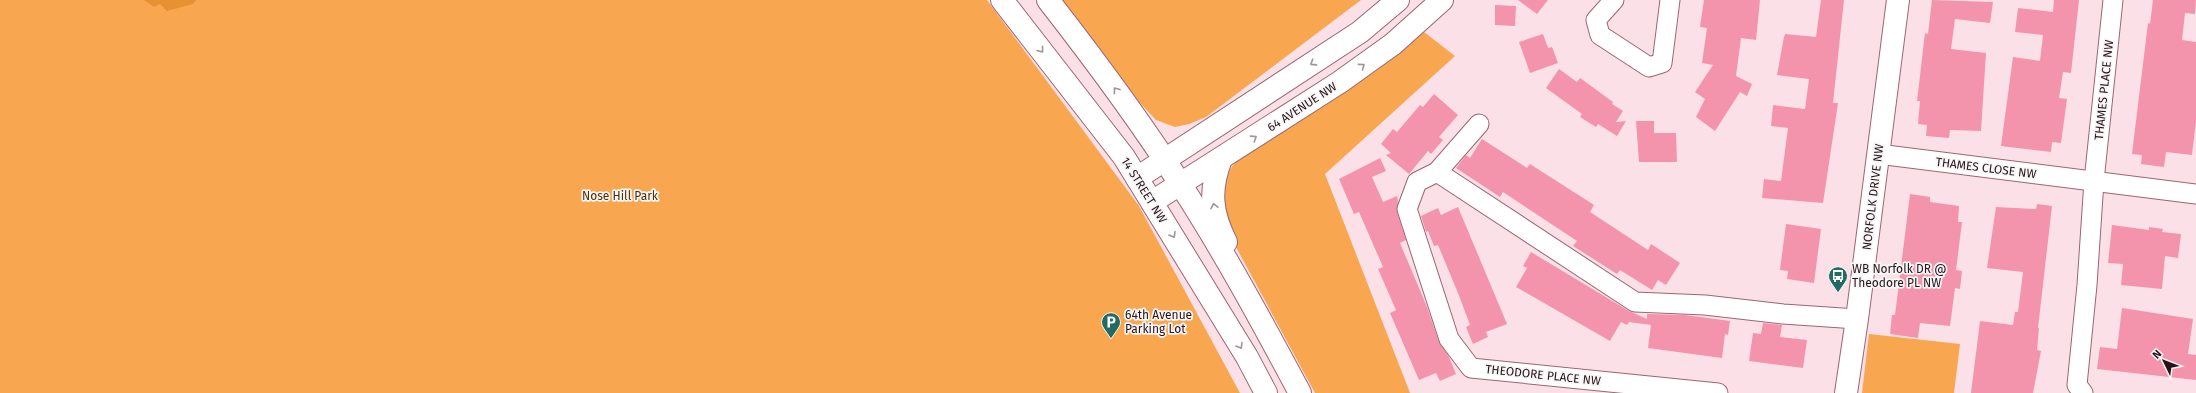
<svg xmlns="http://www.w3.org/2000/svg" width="2196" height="393" viewBox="0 0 2196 393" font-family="'Fira Sans',sans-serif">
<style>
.green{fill:#f9a650}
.forest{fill:#e69132}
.building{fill:#f394ac}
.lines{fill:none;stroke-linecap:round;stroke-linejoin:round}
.street-casing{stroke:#9c6472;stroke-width:21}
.secondary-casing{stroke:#9c6472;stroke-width:24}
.street{stroke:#fff;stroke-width:19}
.secondary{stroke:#fff;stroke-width:22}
.oneway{stroke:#9f9598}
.labels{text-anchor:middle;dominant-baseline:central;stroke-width:3.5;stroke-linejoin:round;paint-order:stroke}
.street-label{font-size:12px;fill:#291319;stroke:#f6f6f6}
.park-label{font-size:12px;fill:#502e07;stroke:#f6f6f6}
.poi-label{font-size:12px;fill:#291319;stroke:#f6f6f6;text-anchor:start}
</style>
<rect width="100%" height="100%" fill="#fbe1e7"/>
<g class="green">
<path d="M0 0H987L1139 206 1240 393H0Z"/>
<path d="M1061 0H1361L1206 117 1189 124 1175 127 1156 120 1139 102Z"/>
<path d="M1424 32 1455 56 1325 174 1410 393H1315L1230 236 1220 183 1237 160 1339 95Z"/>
<path d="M1869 334 1960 344 1954 393H1862Z"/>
</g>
<path class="forest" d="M144 0H196L193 4 167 11 160 4 154 7Z"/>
<g class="building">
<path d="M1518 0H1548L1537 14Z"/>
<path d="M1704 0H1760L1756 40 1741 38 1736 76 1752 84 1747 96 1740 92 1715 131 1696 117 1705 99 1695 92 1713 65 1702 63 1707 28 1700 27Z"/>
<path d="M1821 0H1844L1833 103H1838L1823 203 1762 198 1764 179 1781 181 1788 128 1771 126 1773 105 1805 109 1809 79 1777 75 1784 37 1785 34 1816 37Z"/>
<path d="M1932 0 1993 2 1990 23 1955 19 1951 49 1986 53 1981 131 1950 130 1949 138 1926 136 1927 125 1918 124 1920 101H1917L1925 33 1928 34Z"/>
<path d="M2054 0H2079L2071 73 2063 72 2059 98 2067 99 2061 143 2052 142 2051 152 2001 146 2013 57 2040 61 2043 35 2015 32 2018 8 2053 12Z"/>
<path d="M2153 0H2196L2195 14 2185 13 2182 40 2196 42V121L2192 155 2166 152 2164 167 2141 164 2142 155 2132 154 2148 23 2150 24Z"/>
<path d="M1495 5 1516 6 1515 26 1495 25Z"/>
<path d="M1543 34 1548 48 1552 47 1558 63 1530 73 1519 42Z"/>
<path d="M1559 69 1577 82 1580 78 1613 102 1612 104 1623 111 1616 122 1626 121 1617 136 1598 124 1596 127 1580 117 1582 114 1546 88Z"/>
<path d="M1434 94 1458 115 1439 137 1443 140 1431 154 1428 151 1409 174 1386 155 1391 153 1381 144 1393 129 1397 132 1420 105 1423 107Z"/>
<path d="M1636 121H1654V133H1676L1677 162H1639Z"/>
<path d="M1482 139 1527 168 1530 164 1594 205 1590 212 1648 250 1651 244 1680 263 1666 285 1658 280 1652 290 1620 270 1617 274 1573 246 1577 241 1503 192 1500 197 1456 168 1466 155 1470 158Z"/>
<path d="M1380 158 1386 171 1372 177 1383 202 1397 196 1398 201 1397 212 1406 240 1400 243 1427 307 1439 342 1449 357 1456 374 1440 381 1436 373 1419 380 1390 313 1396 310 1378 269 1383 267 1359 212 1354 214 1339 179Z"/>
<path d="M1910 194 1930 197V202L1959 206 1958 222H1962L1956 270 1962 271 1960 289 1955 288 1950 326 1920 323 1918 338 1890 334 1892 315H1895Z"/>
<path d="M2037 204 2052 206 2038 328H2039L2037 350 2041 351 2033 393H1971L1980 321 2013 325 2015 312H2018L2023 272 1987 268 1996 207 2036 209Z"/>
<path d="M1458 207 1507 324 1486 332 1488 337 1473 344 1466 327 1470 325 1458 293 1438 245 1434 246 1428 231 1426 232 1421 216 1438 208 1441 215Z"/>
<path d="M1786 224 1821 229 1814 283 1787 279 1788 271 1780 270Z"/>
<path d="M2112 225 2149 230V227L2163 229 2162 232 2181 234 2178 258 2165 256 2162 289 2121 285 2123 264 2108 263Z"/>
<path d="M1531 252 1629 311 1647 319V314L1685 315 1730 321 1728 335 1725 334 1722 358 1648 348 1651 325 1629 322 1627 325 1621 322 1610 341 1516 287 1527 268 1523 266Z"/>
<path d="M2122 308 2193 319 2188 354 2196 355V380L2097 369 2100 347 2117 349Z"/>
<path d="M1763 323 1782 325 1780 337 1807 340 1803 368 1749 361 1753 333 1761 334Z"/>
</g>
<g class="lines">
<g class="street-casing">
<g id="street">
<path d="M1614 0 1596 20 1600 35 1649 67 1662 63 1670 0"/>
<path d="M1479 124 1437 172 1417 182 1407 209 1449 339 1471 368 1718 393"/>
<path d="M1878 154 2196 194"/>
<path d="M1437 172 1635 302 1705 305 1783 314 1857 319"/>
<path d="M2083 393 2077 385 2087 285 2094 181 2113 0"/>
</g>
</g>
<g class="secondary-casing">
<g id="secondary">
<path d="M1002 0 1124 157 1247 357 1266 393"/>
<path d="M1048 0C1094 59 1139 119 1179 182 1223 250 1262 322 1300 393"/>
<path d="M1221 159C1209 190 1211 212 1226 242"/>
<path d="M1137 178 1360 32 1398 0"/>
<path d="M1152 202 1340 82 1393 44 1442 0"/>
<path d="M1846 393 1857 319 1898 0"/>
</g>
</g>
<use href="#street" class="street"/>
<use href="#secondary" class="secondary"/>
</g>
<defs><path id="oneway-chevron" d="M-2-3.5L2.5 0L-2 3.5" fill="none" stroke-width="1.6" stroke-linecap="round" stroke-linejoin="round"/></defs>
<g class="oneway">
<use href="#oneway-chevron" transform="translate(1041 50) rotate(52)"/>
<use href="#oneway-chevron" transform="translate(1313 63) rotate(147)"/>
<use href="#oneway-chevron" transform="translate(1362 66) rotate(-36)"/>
<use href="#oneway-chevron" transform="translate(1116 90) rotate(-126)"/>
<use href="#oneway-chevron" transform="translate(1254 138) rotate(-33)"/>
<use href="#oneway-chevron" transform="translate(1214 206) rotate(-102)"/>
<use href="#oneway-chevron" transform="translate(1173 235) rotate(59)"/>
<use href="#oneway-chevron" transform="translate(1240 346) rotate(59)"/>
</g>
<defs>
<g id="bus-pin" transform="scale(1)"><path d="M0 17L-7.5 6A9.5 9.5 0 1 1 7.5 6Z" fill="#226b62" stroke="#f6f6f6"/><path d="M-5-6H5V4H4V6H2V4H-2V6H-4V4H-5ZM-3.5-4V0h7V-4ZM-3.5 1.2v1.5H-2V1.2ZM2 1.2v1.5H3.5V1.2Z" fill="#fff"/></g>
<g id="parking-pin" transform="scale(1)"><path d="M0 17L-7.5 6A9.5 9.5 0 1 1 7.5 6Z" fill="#226b62" stroke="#f6f6f6"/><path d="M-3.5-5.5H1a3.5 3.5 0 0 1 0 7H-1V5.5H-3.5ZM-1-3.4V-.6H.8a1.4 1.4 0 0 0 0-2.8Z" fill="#fff"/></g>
</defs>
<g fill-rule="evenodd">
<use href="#bus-pin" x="1838" y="276"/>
<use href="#parking-pin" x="1111" y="322"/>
</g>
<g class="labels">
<g class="street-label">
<text transform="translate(2104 90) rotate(-84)">THAMES PLACE NW</text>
<text transform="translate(1302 107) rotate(-33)">64 AVENUE NW</text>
<text transform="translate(1986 168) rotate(7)">THAMES CLOSE NW</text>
<text transform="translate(1144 190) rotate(58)">14 STREET NW</text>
<text transform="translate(1873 197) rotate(-83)">NORFOLK DRIVE NW</text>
<text transform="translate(1543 375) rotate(6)">THEODORE PLACE NW</text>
</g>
<g class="park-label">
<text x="620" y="196">Nose Hill Park</text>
</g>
<g class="poi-label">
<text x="1852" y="269">WB Norfolk DR @<tspan x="1852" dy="14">Theodore PL NW</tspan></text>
<text x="1125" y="315">64th Avenue<tspan x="1125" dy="14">Parking Lot</tspan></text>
</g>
</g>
<g transform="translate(2164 361) rotate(313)" stroke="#f6f6f6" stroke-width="3" paint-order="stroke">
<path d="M0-3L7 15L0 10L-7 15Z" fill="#291319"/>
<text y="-6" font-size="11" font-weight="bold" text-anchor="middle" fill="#291319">N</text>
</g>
</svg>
